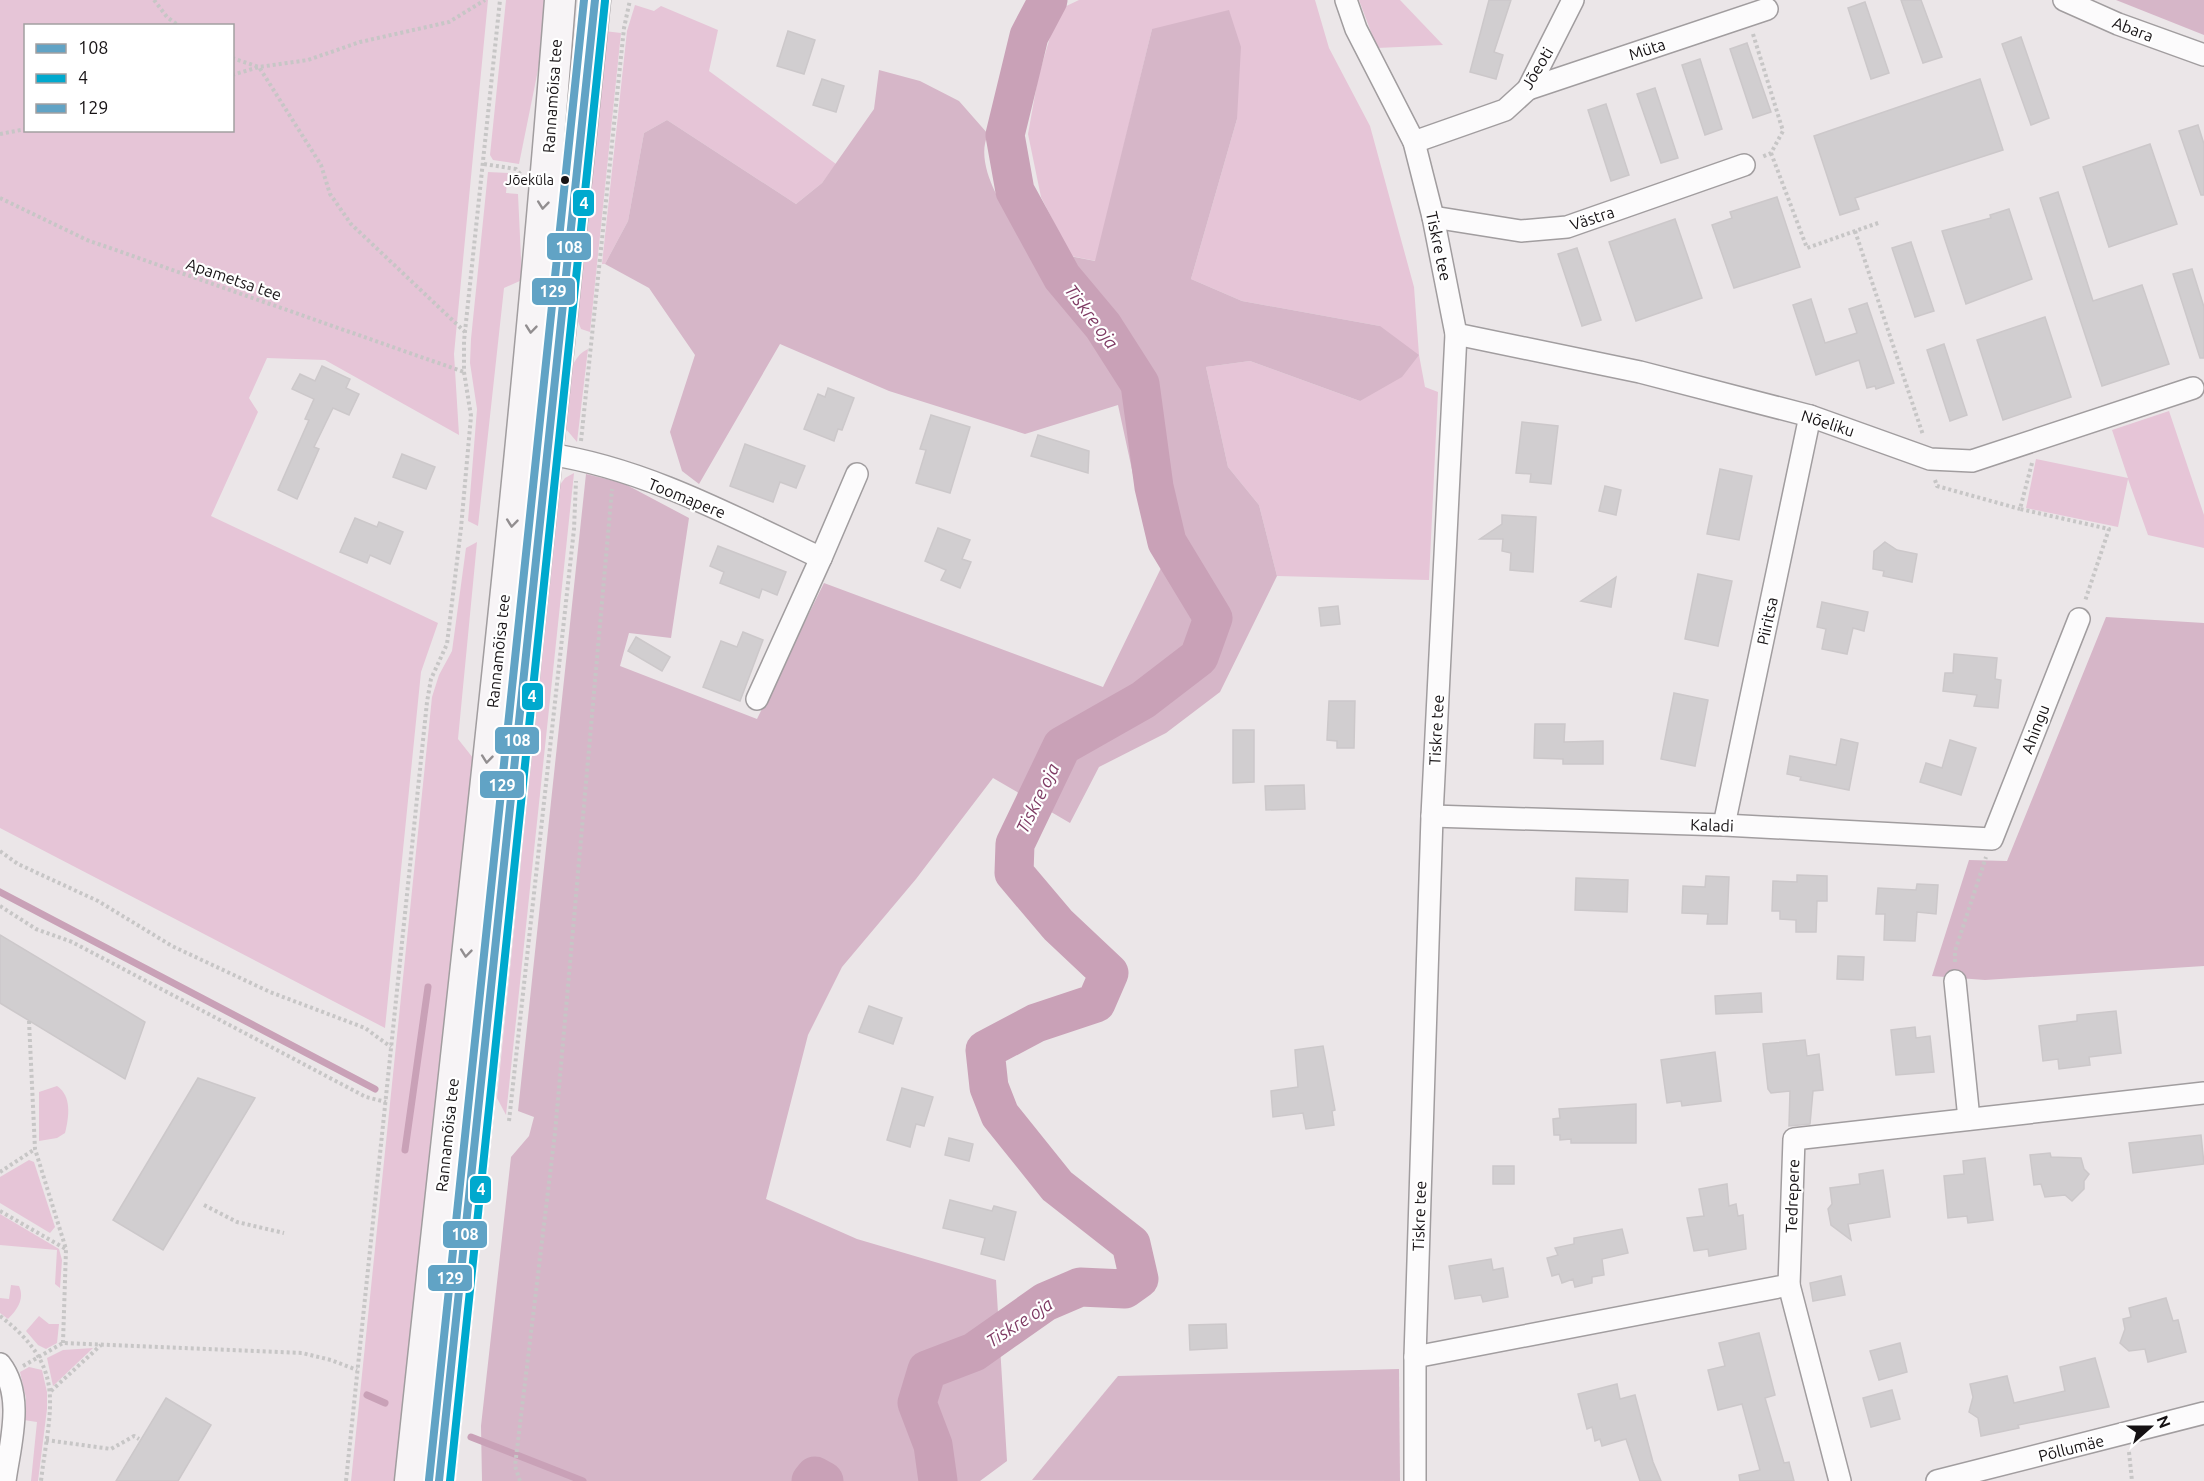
<svg xmlns="http://www.w3.org/2000/svg" width="2204" height="1481" viewBox="0 0 2204 1481" font-family="Ubuntu,sans-serif">
<style>
.green{fill:#e6c5d7;fill-rule:evenodd}
.forest{fill:#d6b6c8}
.lines{fill:none;stroke-linecap:round;stroke-linejoin:round}
.stream{stroke:#c9a1b7;stroke-width:7}
.river{stroke:#c9a1b7;stroke-width:39}
.building{fill:#d1ced0;stroke:#ccc8ca;stroke-width:1.5}
.street-casing{stroke:#a19d9f;stroke-width:24}
.secondary-casing{stroke:#a19d9f;stroke-width:33}
.path{stroke:#c7c6c6;stroke-width:4;stroke-dasharray:3 3;stroke-linecap:butt}
.street{stroke:#fcfbfc;stroke-width:21}
.secondary{stroke:#f7f4f6;stroke-width:30}
.bus-1-casing{stroke:#fff;stroke-width:12}
.bus-2-casing{stroke:#fff;stroke-width:12}
.bus-3-casing{stroke:#fff;stroke-width:12}
.bus-1{stroke:#61a3c5;stroke-width:8}
.bus-2{stroke:#00a9ce;stroke-width:8}
.bus-3{stroke:#61a3c5;stroke-width:8}
.oneway{stroke:#928e90}
.bus-dot{fill:#161214;stroke:#fff;stroke-width:2}
.labels{text-anchor:middle;dominant-baseline:central;stroke-width:4.5;stroke-linejoin:round;paint-order:stroke}
.bus-label{font-size:14px;fill:#161214;stroke:#fff;text-anchor:end}
.street-label{font-size:16px;fill:#161214;stroke:#fff}
.water-label{font-size:18px;font-style:italic;fill:#7f3b64;stroke:#fff}
.line-badge{stroke:#fff;stroke-width:2}
.badge-label{font-size:16px;text-anchor:middle;font-weight:bold;fill:#fff}
</style>
<rect width="100%" height="100%" fill="#ebe6e8"/>
<g class="green">
<path d="M0 0H488L454 354 459 435 325 360 267 358 249 398 258 412 211 516 438 623 421 672 385 1028 0 828ZM26 26H232V130H26Z"/>
<path d="M506 0H546L542 50 519 164 493 160 490 155Z"/>
<path d="M1079 0H1315L1329 48 1370 126 1414 287 1419 355 1425 387 1438 392 1429 580 1277 576 1259 505 1228 467 1206 367 1250 361 1360 401 1380 326 1242 301 1191 279 1237 119 1152 29 1096 261 1071 256 1041 197 1028 134 1038 78 1058 10Z"/>
<path d="M1359 0H1400L1443 45 1377 48Z"/>
<path d="M635 5 654 11 661 6 718 30 709 71 836 164 822 183 796 204 667 120 644 133 628 221 605 264H602L627 31Z"/>
<path d="M604 31 621 33 590 332 581 329 575 314Z"/>
<path d="M488 172 508 173 506 193 518 194 522 280 504 288 478 526 468 521 477 409 470 363 471 339Z"/>
<path d="M588 349 577 442 566 429C566 405 563 360 588 349Z"/>
<path d="M2169 411 2204 515V548L2148 535 2128 479 2118 527 2026 508 2036 459 2128 478 2112 430Z"/>
<path d="M574 473 506 1115 497 1098 559 486 565 478Z"/>
<path d="M477 542 458 739 473 758 396 1481H351L432 697 439 675 452 651 466 548Z"/>
<path d="M57 1086C72 1096 69 1117 65 1133L57 1138 39 1141V1092Z"/>
<path d="M29 1160 34 1162 55 1227 50 1233 0 1203V1177Z"/>
<path d="M0 1214 59 1249 62 1260 60 1288 55 1284 57 1250 0 1245Z"/>
<path d="M11 1285 19 1286C25 1299 17 1310 8 1319L0 1313V1298L9 1299Z"/>
<path d="M39 1316 49 1324H59L57 1343 46 1349 38 1345 26 1331Z"/>
<path d="M93 1348 53 1386 47 1358 63 1350Z"/>
<path d="M29 1367 42 1370 47 1392V1409L38 1481H31L37 1422 24 1420 26 1398 20 1372Z"/>
</g>
<g class="forest">
<path d="M2116 0H2204V35Z"/>
<path d="M1229 10 1241 47 1237 119 1191 279 1242 301 1380 326 1419 355 1402 377 1360 401 1250 361 1206 367 1228 467 1259 505 1277 576 1220 692 1166 733 1099 767 1070 823 993 778 916 879 842 967 808 1035 766 1199 857 1239 996 1280 1007 1461 980 1481H482L481 1426 511 1157 529 1136 534 1117 518 1111 586 474 623 483 689 518 671 638 629 633 620 666 757 719 824 583 1103 687 1162 566 1148 544 1118 405 1025 434 889 391 780 344 699 484 682 471 670 432 695 355 649 288 605 264 628 221 644 133 667 120 796 204 822 183 874 109 879 70 920 81 959 101 988 134C972 169 1011 219 1029 248L1095 261 1152 29Z"/>
<path d="M2106 617 2204 623V966L1985 980 1932 976 1969 860 2007 861Z"/>
<path d="M1399 1369 1400 1481 1032 1480 1118 1376Z"/>
</g>
<g class="lines">
<g class="stream">
<path d="M0 892 375 1089"/>
<path d="M405 1150 428 987"/>
<path d="M367 1395 385 1403"/>
<path d="M471 1437 583 1481"/>
</g>
<g class="river">
<path d="M811 1481 815 1476 824 1481"/>
<path d="M938 1481 933 1445 917 1403 927 1370 974 1352 1045 1302 1080 1287 1125 1289 1139 1279 1131 1244 1057 1186 1000 1115 989 1087 985 1050 1036 1023 1096 1003 1109 973 1058 925 1014 873 1015 844 1062 746 1143 700 1199 657 1213 618 1167 542 1154 487 1140 384 1103 326 1062 277 1015 191 1005 135 1029 36 1048 0"/>
</g>
</g>
<g class="building">
<path d="M1489 0H1511L1494 52 1503 55 1496 79 1470 72Z"/>
<path d="M1901 0H1921L1942 57 1923 63Z"/>
<path d="M1865 2 1889 73 1871 79 1848 8Z"/>
<path d="M788 31 815 40 804 74 777 66Z"/>
<path d="M2021 37 2049 118 2031 125 2002 44Z"/>
<path d="M1747 43 1771 112 1753 118 1730 49Z"/>
<path d="M1700 59 1722 129 1705 135 1682 65Z"/>
<path d="M822 79 844 86 836 112 813 105Z"/>
<path d="M1980 79 2003 150 1855 198 1859 209 1840 215 1814 136Z"/>
<path d="M1655 88 1678 158 1661 163 1637 94Z"/>
<path d="M1606 104 1629 175 1611 181 1588 110Z"/>
<path d="M2198 125 2204 144V195H2201L2179 131Z"/>
<path d="M2150 144 2177 224 2109 247 2083 167Z"/>
<path d="M2058 192 2093 301 2142 285 2169 364 2102 386 2040 198Z"/>
<path d="M1777 197 1800 267 1734 288 1712 225 1732 218 1730 212Z"/>
<path d="M2009 209 2032 279 1966 304 1942 231 1991 218 1990 215Z"/>
<path d="M1675 219 1702 298 1636 321 1609 242Z"/>
<path d="M1911 242 1934 311 1915 317 1892 248Z"/>
<path d="M1577 248 1601 320 1582 326 1558 254Z"/>
<path d="M2192 269 2204 307V358H2200L2173 274Z"/>
<path d="M1811 299 1825 343 1857 333 1849 309 1867 303 1894 383 1876 389 1875 386 1867 388 1859 360 1816 375 1793 305Z"/>
<path d="M2045 317 2071 397 2003 420 1977 340Z"/>
<path d="M1944 344 1967 415 1950 421 1927 350Z"/>
<path d="M322 366 350 379 346 388 359 394 349 415 333 408 314 447 319 449 297 499 278 490 309 420 305 419 314 399 292 389 300 374 315 381Z"/>
<path d="M828 388 854 398 842 430 838 429 834 441 804 429 818 394 825 397Z"/>
<path d="M931 415 970 427 950 493 916 483 926 450 920 449Z"/>
<path d="M1522 422 1558 426 1551 484 1530 482 1531 474 1516 473Z"/>
<path d="M1038 435 1089 451 1088 473 1031 456Z"/>
<path d="M745 444 805 466 796 488 780 482 773 502 730 486Z"/>
<path d="M402 454 435 467 426 489 393 477Z"/>
<path d="M1720 469 1752 476 1739 540 1707 534Z"/>
<path d="M1605 486 1621 490 1616 515 1599 511Z"/>
<path d="M1502 515 1536 517 1533 572 1510 570 1511 553 1502 551 1503 539H1480L1502 524Z"/>
<path d="M355 518 377 527 379 522 403 532 390 564 370 555 367 563 340 552Z"/>
<path d="M938 528 970 540 962 559 971 562 960 588 941 580 946 570 925 561Z"/>
<path d="M1885 542 1897 550 1917 554 1912 582 1883 576 1884 571 1873 569 1874 551Z"/>
<path d="M718 546 786 572 777 595 762 589 759 598 720 583 724 572 710 566Z"/>
<path d="M1698 574 1732 581 1718 646 1685 639Z"/>
<path d="M1616 577 1611 607 1581 601Z"/>
<path d="M1822 602 1868 612 1864 631 1853 628 1847 654 1822 649 1826 629 1817 627Z"/>
<path d="M1338 606 1340 624 1321 626 1319 608Z"/>
<path d="M743 632 763 640 740 701 703 687 721 641 737 647Z"/>
<path d="M636 637 670 657 662 671 628 651Z"/>
<path d="M1954 654 1997 658 1995 679 2001 680 1998 708 1974 706 1977 695 1943 691 1945 673H1953Z"/>
<path d="M1674 693 1708 700 1695 766 1661 759Z"/>
<path d="M1329 701H1355L1354 748H1337V741L1327 740Z"/>
<path d="M1535 724H1565L1564 742 1603 741V764H1563V759L1534 758Z"/>
<path d="M1233 730H1254V782L1233 783Z"/>
<path d="M1841 739 1858 743 1849 790 1800 780 1801 777 1787 774 1790 756 1836 765Z"/>
<path d="M1950 740 1976 748 1961 795 1920 782 1926 763 1942 768Z"/>
<path d="M1304 785 1305 809 1266 810 1265 786Z"/>
<path d="M1797 875 1827 876V901H1817L1816 932H1796V920L1780 919V911H1772L1773 881 1797 882Z"/>
<path d="M1706 876 1729 877 1727 924H1707L1708 914 1682 913 1683 886 1705 887Z"/>
<path d="M1576 878 1628 880 1627 912 1575 910Z"/>
<path d="M1917 884 1938 885 1936 914 1917 912 1915 941 1884 940 1885 914H1876L1878 888 1916 890Z"/>
<path d="M0 935 145 1022 125 1079 0 1003Z"/>
<path d="M1838 956 1864 957 1863 980 1837 979Z"/>
<path d="M1761 993 1762 1012 1716 1014 1715 996Z"/>
<path d="M869 1006 902 1018 893 1044 859 1032Z"/>
<path d="M2116 1011 2121 1053 2089 1057 2090 1065 2059 1069 2058 1059 2043 1061 2039 1026 2077 1021V1015Z"/>
<path d="M1915 1027 1916 1038 1930 1036 1934 1072 1896 1075 1891 1030Z"/>
<path d="M1805 1040 1807 1056 1819 1054 1823 1090 1813 1091 1810 1124 1789 1126 1790 1091 1771 1093 1768 1089 1763 1044Z"/>
<path d="M1323 1046 1335 1110 1332 1111 1334 1125 1306 1129 1303 1113 1273 1117 1271 1091 1298 1087 1295 1050Z"/>
<path d="M1715 1052 1721 1101 1682 1106 1681 1101 1667 1103 1661 1060Z"/>
<path d="M198 1078 255 1098 163 1250 113 1220Z"/>
<path d="M902 1088 933 1097 924 1126 916 1124 910 1147 887 1140Z"/>
<path d="M1636 1104V1143H1571V1139L1560 1140V1135H1554L1553 1119 1560 1118 1559 1109Z"/>
<path d="M2201 1135 2204 1164 2133 1173 2129 1143Z"/>
<path d="M949 1138 973 1144 969 1161 945 1155Z"/>
<path d="M2050 1153 2051 1157 2081 1158 2084 1169 2089 1174 2084 1181V1189L2072 1201 2065 1195 2045 1197 2041 1184 2034 1185 2030 1155Z"/>
<path d="M1985 1158 1993 1220 1968 1223 1967 1216 1948 1218 1944 1176 1964 1174 1963 1161Z"/>
<rect x="1493" y="1166" width="21" height="18"/>
<path d="M1883 1170 1890 1217 1848 1224 1851 1240 1831 1225 1828 1209 1832 1204 1830 1188 1860 1184 1859 1174Z"/>
<path d="M1727 1184 1729 1206 1736 1204 1738 1216 1743 1215 1746 1249 1709 1256 1708 1249 1694 1251 1687 1218 1704 1216 1699 1189Z"/>
<path d="M950 1200 992 1211 994 1206 1016 1212 1004 1260 981 1254 985 1238 943 1228Z"/>
<path d="M1622 1229 1628 1253 1602 1259 1604 1275 1592 1277V1283L1575 1287 1573 1279 1562 1283 1559 1274 1552 1276 1547 1258 1558 1255 1555 1248 1574 1244V1238Z"/>
<path d="M1491 1259 1493 1270 1503 1268 1508 1297 1483 1302 1481 1295 1455 1299 1449 1266Z"/>
<path d="M1841 1276 1845 1295 1813 1301 1810 1283Z"/>
<path d="M2166 1298 2173 1321 2178 1320 2186 1352 2148 1362 2145 1349 2129 1351 2120 1343 2125 1329 2123 1319 2131 1317 2129 1308Z"/>
<path d="M1226 1324 1227 1348 1190 1350 1189 1325Z"/>
<path d="M1759 1333 1775 1395 1765 1398 1784 1463 1789 1462 1794 1481H1740L1739 1475 1760 1470 1742 1404 1718 1410 1708 1370 1725 1366 1719 1343Z"/>
<path d="M1900 1343 1907 1372 1879 1380 1870 1351Z"/>
<path d="M2095 1358 2109 1407 2018 1425 2019 1428 1981 1436 1978 1418 1969 1412 1973 1397 1970 1384 2007 1376 2014 1403 2065 1391 2060 1367Z"/>
<path d="M1617 1384 1620 1399 1635 1395 1653 1462 1661 1481H1640L1626 1439 1602 1446 1600 1439 1595 1441 1592 1427 1587 1429 1578 1394Z"/>
<path d="M1892 1390 1900 1419 1871 1427 1863 1398Z"/>
<path d="M166 1398 211 1425 178 1481H116Z"/>
</g>
<g class="lines">
<g class="street-casing">
<g id="street">
<path d="M1346 0 1356 29 1414 142 1433 217 1456 334 1432 816 1415 1357V1481"/>
<path d="M2064 0 2118 24 2204 55"/>
<path d="M1528 89 1767 9"/>
<path d="M1414 142 1505 110 1528 89 1573 0"/>
<path d="M1433 217 1521 231 1567 227 1744 165"/>
<path d="M1456 334 1640 372 1810 416 1930 459 1972 461 2193 388"/>
<path d="M548 454C644 468 734 517 821 558L857 474"/>
<path d="M757 699 821 558"/>
<path d="M1432 816 1724 825 1992 839 2079 619"/>
<path d="M1724 825 1810 416"/>
<path d="M1955 981 1969 1119"/>
<path d="M1789 1285 1840 1481"/>
<path d="M1415 1357 1789 1285 1794 1139 2204 1093"/>
<path d="M0 1364C25 1396 10 1444 5 1481"/>
<path d="M1937 1481 2204 1413"/>
</g>
</g>
<g class="secondary-casing">
<g id="secondary">
<path d="M410 1481C462 988 522 495 560 0"/>
<path d="M439 1481 595 0"/>
</g>
</g>
<g class="path">
<path d="M154 0 167 17 179 26"/>
<path d="M1753 34 1783 131 1771 153 1762 157"/>
<path d="M232 58 259 67 321 165 330 194 351 224 465 332"/>
<path d="M232 75 259 67 308 60 360 42 449 22 485 0"/>
<path d="M0 134 26 129"/>
<path d="M1771 153 1807 248 1881 222"/>
<path d="M484 164 516 169 521 175"/>
<path d="M0 198 87 240 464 372"/>
<path d="M1855 231 1923 435"/>
<path d="M581 441 624 28 630 0"/>
<path d="M2032 463 2020 509 2109 529 2085 601"/>
<path d="M1935 480 1937 486 2020 509"/>
<path d="M0 851 18 864 98 901 172 946 270 992 365 1028 391 1047"/>
<path d="M0 906 36 929 72 942 366 1097 386 1102"/>
<path d="M1955 962V951L1986 857"/>
<path d="M29 1021 35 1149 66 1249 63 1343"/>
<path d="M509 1121 574 529 576 481"/>
<path d="M0 1172 35 1149"/>
<path d="M204 1205 237 1222 284 1233"/>
<path d="M0 1211 66 1249"/>
<path d="M0 1316C68 1368 50 1406 41 1481"/>
<path d="M23 1366 63 1343 302 1353 331 1360 357 1370"/>
<path d="M51 1391 101 1345"/>
<path d="M46 1440 111 1449 134 1436 139 1439"/>
<path d="M2129 1452 2132 1481"/>
<path d="M346 1481 427 702 431 679 447 644 461 528 471 416 464 372V341L500 0"/>
<path d="M520 1481 515 1466 555 1133 612 489"/>
</g>
<use href="#street" class="street"/>
<use href="#secondary" class="secondary"/>
<g class="bus-1-casing">
<path id="bus-1" d="M439 1481 595 0"/>
</g>
<g class="bus-2-casing">
<path id="bus-2" d="M450 1481 605 1"/>
</g>
<g class="bus-3-casing">
<path id="bus-3" d="M429 1480 584 0"/>
</g>
<use href="#bus-1" class="bus-1"/>
<use href="#bus-2" class="bus-2"/>
<use href="#bus-3" class="bus-3"/>
</g>
<defs><path id="oneway-chevron" d="M-2-3.5L2.5 0L-2 3.5" fill="none" stroke-width="1.6" stroke-linecap="round" stroke-linejoin="round" transform="scale(1.5)"/></defs>
<g class="oneway">
<use href="#oneway-chevron" transform="translate(543 205) rotate(96)"/>
<use href="#oneway-chevron" transform="translate(531 329) rotate(96)"/>
<use href="#oneway-chevron" transform="translate(512 523) rotate(96)"/>
<use href="#oneway-chevron" transform="translate(487 759) rotate(96)"/>
<use href="#oneway-chevron" transform="translate(466 953) rotate(96)"/>
</g>
<circle class="bus-dot" cx="565" cy="180" r="5"/>
<g class="labels">
<g class="bus-label">
<text x="554" y="180">Jõeküla</text>
</g>
<g class="street-label">
<text transform="translate(2133 29) rotate(21)">Abara</text>
<text transform="translate(1647 49) rotate(-18)">Müta</text>
<text transform="translate(1537 68) rotate(-59)">Jõeoti</text>
<text transform="translate(552 96) rotate(-86)">Rannamõisa tee</text>
<text transform="translate(1592 218) rotate(-18)">Västra</text>
<text transform="translate(1439 246) rotate(78)">Tiskre tee</text>
<text transform="translate(234 279) rotate(19)">Apametsa tee</text>
<text transform="translate(1828 423) rotate(18)">Nõeliku</text>
<text transform="translate(687 498) rotate(22)">Toomapere</text>
<text transform="translate(1767 621) rotate(-78)">Piiritsa</text>
<text transform="translate(498 651) rotate(-84)">Rannamõisa tee</text>
<text transform="translate(2035 729) rotate(-69)">Ahingu</text>
<text transform="translate(1436 730) rotate(-87)">Tiskre tee</text>
<text transform="translate(1712 825) rotate(2)">Kaladi</text>
<text transform="translate(447 1135) rotate(-84)">Rannamõisa tee</text>
<text transform="translate(1792 1196) rotate(-88)">Tedrepere</text>
<text transform="translate(1419 1216) rotate(-88)">Tiskre tee</text>
<text transform="translate(2071 1448) rotate(-14)">Põllumäe</text>
</g>
<g class="water-label">
<text transform="translate(1092 316) rotate(53)">Tiskre oja</text>
<text transform="translate(1037 798) rotate(-64)">Tiskre oja</text>
<text transform="translate(1019 1322) rotate(-33)">Tiskre oja</text>
</g>
</g>
<g class="line-badge">
<rect x="572" y="189" width="23" height="28" rx="6" fill="#00a9ce"/>
<rect x="546" y="232" width="46" height="29" rx="6" fill="#61a3c5"/>
<rect x="531" y="277" width="45" height="29" rx="6" fill="#61a3c5"/>
<rect x="521" y="682" width="23" height="29" rx="6" fill="#00a9ce"/>
<rect x="494" y="726" width="46" height="29" rx="6" fill="#61a3c5"/>
<rect x="479" y="770" width="46" height="29" rx="6" fill="#61a3c5"/>
<rect x="469" y="1175" width="23" height="29" rx="6" fill="#00a9ce"/>
<rect x="442" y="1220" width="46" height="29" rx="6" fill="#61a3c5"/>
<rect x="427" y="1264" width="46" height="28" rx="6" fill="#61a3c5"/>
</g>
<g class="badge-label">
<text x="584" y="209">4</text>
<text x="569" y="253">108</text>
<text x="553" y="297">129</text>
<text x="532" y="702">4</text>
<text x="517" y="746">108</text>
<text x="502" y="791">129</text>
<text x="481" y="1195">4</text>
<text x="465" y="1240">108</text>
<text x="450" y="1284">129</text>
</g>
<rect x="24" y="24" width="210" height="108" fill="#ffffff" stroke="#a2a0a1" stroke-width="1.5"/>
<rect x="36" y="44" width="30" height="9" fill="#61a3c5" stroke="#a2a0a1" stroke-width="1.5"/>
<text x="78" y="54" font-size="18" fill="#161214">108</text>
<rect x="36" y="74" width="30" height="9" fill="#00a9ce" stroke="#a2a0a1" stroke-width="1.5"/>
<text x="78" y="84" font-size="18" fill="#161214">4</text>
<rect x="36" y="104" width="30" height="9" fill="#61a3c5" stroke="#a2a0a1" stroke-width="1.5"/>
<text x="78" y="114" font-size="18" fill="#161214">129</text>
<g transform="translate(2150 1427) rotate(69)" stroke="#ffffff" stroke-width="4.5" paint-order="stroke">
<path d="M0-4.5L10 22L0 15L-10 22Z" fill="#161214"/>
<text y="-9" font-size="16" font-weight="bold" text-anchor="middle" fill="#161214">N</text>
</g>
</svg>
